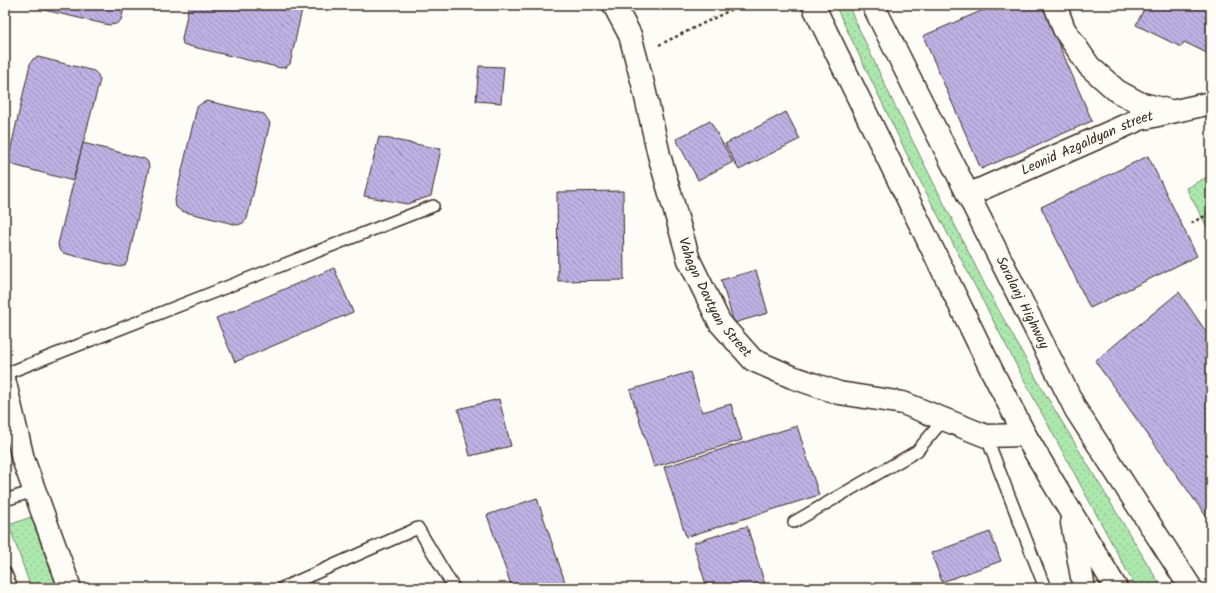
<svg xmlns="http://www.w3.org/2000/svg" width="1216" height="593" viewBox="0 0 1216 593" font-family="Kalam,sans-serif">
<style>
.grass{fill:url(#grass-dots);stroke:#748966}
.building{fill:url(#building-back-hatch);stroke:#3b2a1e}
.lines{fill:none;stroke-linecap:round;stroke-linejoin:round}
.lane-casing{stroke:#3b2a1e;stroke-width:14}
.street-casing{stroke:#3b2a1e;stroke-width:25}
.secondary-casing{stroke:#3b2a1e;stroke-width:25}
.path{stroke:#3b2a1e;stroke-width:2.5;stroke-dasharray:3 3;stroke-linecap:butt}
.lane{stroke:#fdfcf7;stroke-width:11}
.street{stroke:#fdfcf7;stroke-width:22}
.secondary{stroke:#fdfcf7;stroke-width:22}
.labels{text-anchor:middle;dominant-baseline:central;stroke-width:3;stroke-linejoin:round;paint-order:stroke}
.street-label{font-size:14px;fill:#3b2a1e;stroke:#fdfcf7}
</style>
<defs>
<pattern id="grass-dots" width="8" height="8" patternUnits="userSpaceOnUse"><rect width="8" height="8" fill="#ace8ae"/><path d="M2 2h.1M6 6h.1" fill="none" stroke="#95c795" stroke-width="1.8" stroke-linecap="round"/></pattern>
<pattern id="building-back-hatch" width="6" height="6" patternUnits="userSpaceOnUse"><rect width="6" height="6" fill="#bdb2e3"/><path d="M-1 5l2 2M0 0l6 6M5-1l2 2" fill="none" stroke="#9b91b7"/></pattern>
</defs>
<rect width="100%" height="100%" fill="#fdfcf7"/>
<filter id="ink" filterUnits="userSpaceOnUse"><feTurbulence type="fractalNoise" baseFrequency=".025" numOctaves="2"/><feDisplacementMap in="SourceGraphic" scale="8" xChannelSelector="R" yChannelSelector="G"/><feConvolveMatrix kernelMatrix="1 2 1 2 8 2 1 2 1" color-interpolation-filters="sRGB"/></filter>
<g filter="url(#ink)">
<g class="grass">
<path d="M835 5H848L893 102 986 287 1041 387 1162 588H1136L1031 393 916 173Z"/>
<path d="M1211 175V234L1186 188Z"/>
<path d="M31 517 57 588H31L9 525Z"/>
</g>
<g class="building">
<path d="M23 5H125L121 20 116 24 109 25Z"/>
<path d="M189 5H303L290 64 286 67 281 68 189 46 183 44 182 39Z"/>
<path d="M995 5H1042L1092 121 981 169 923 36Z"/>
<path d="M1146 5H1211V55L1184 42 1181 47 1136 25Z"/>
<path d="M38 57 94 71 98 75 100 80 73 181 13 165 9 162V156L30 64 33 59Z"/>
<path d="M479 66 504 67 501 103 476 101Z"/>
<path d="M207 101 264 114 270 123 247 219 243 223 238 225 181 211 176 207 175 200 197 107 202 103Z"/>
<path d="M786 112 800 139 739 170 725 144Z"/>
<path d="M710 121 733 162 698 180 676 139Z"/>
<path d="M379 137 441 149 431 196 407 204 364 196Z"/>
<path d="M83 143 145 159 148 162 149 168 128 260 125 265 120 267 63 253 59 249 58 244Z"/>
<path d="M1148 156 1197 256 1090 308 1041 207Z"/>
<path d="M623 191 624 280 558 281 557 192Z"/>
<path d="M334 268 353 312 235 362 216 318Z"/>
<path d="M756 270 768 313 734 323 721 280Z"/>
<path d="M1179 292 1211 339V523L1095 361Z"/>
<path d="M690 372 702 412 731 404 742 440 654 467 630 390Z"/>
<path d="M499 399 511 446 470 456 458 409Z"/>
<path d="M797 426 819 495 686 537 664 467Z"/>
<path d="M537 498 567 588H512L487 515Z"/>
<path d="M747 526 766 588H707L693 543Z"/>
<path d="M990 532 1001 561 942 582 931 553Z"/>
</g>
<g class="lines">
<g class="lane-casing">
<g id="lane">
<path d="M5 374 433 206"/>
<path d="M986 436 1045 588"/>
<path d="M5 500 34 491"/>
<path d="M794 522 917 451 944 419"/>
<path d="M5 572 12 588"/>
<path d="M282 588 418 528 454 588"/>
</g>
</g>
<g class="street-casing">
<g id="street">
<path id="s1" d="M614 5 630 35 643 84 659 155 689 260 720 323 753 360 792 377 839 393 903 403 986 436 1025 435"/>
<path d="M1055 5 1064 29 1089 66 1117 91 1139 103 1170 111"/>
<path d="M5 383 23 459 70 588"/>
</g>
</g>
<g class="secondary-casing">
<g id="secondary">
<path d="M813 5 992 371 1025 435 1116 588"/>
<path id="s2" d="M873 5 1076 410 1191 588"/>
<path id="s3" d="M968 195 1140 119 1211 103"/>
<path d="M1072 523 1084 588"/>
</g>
</g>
<g class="path">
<path d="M659 45 741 5"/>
<path d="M1191 223 1211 213"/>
</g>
<use href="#lane" class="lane"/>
<use href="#street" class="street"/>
<use href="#secondary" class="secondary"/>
</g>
</g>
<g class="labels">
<g class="street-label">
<text stroke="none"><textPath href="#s3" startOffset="130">Leonid Azgaldyan street</textPath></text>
<text stroke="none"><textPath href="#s1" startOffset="312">Vahagn Davtyan Street</textPath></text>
<text stroke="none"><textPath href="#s2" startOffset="333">Saralanj Highway</textPath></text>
</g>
</g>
<rect width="1216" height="593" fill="none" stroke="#fdfcf7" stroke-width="20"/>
<rect x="10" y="10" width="1196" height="573" fill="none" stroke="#3b2a1e" stroke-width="1.5" filter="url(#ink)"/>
</svg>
